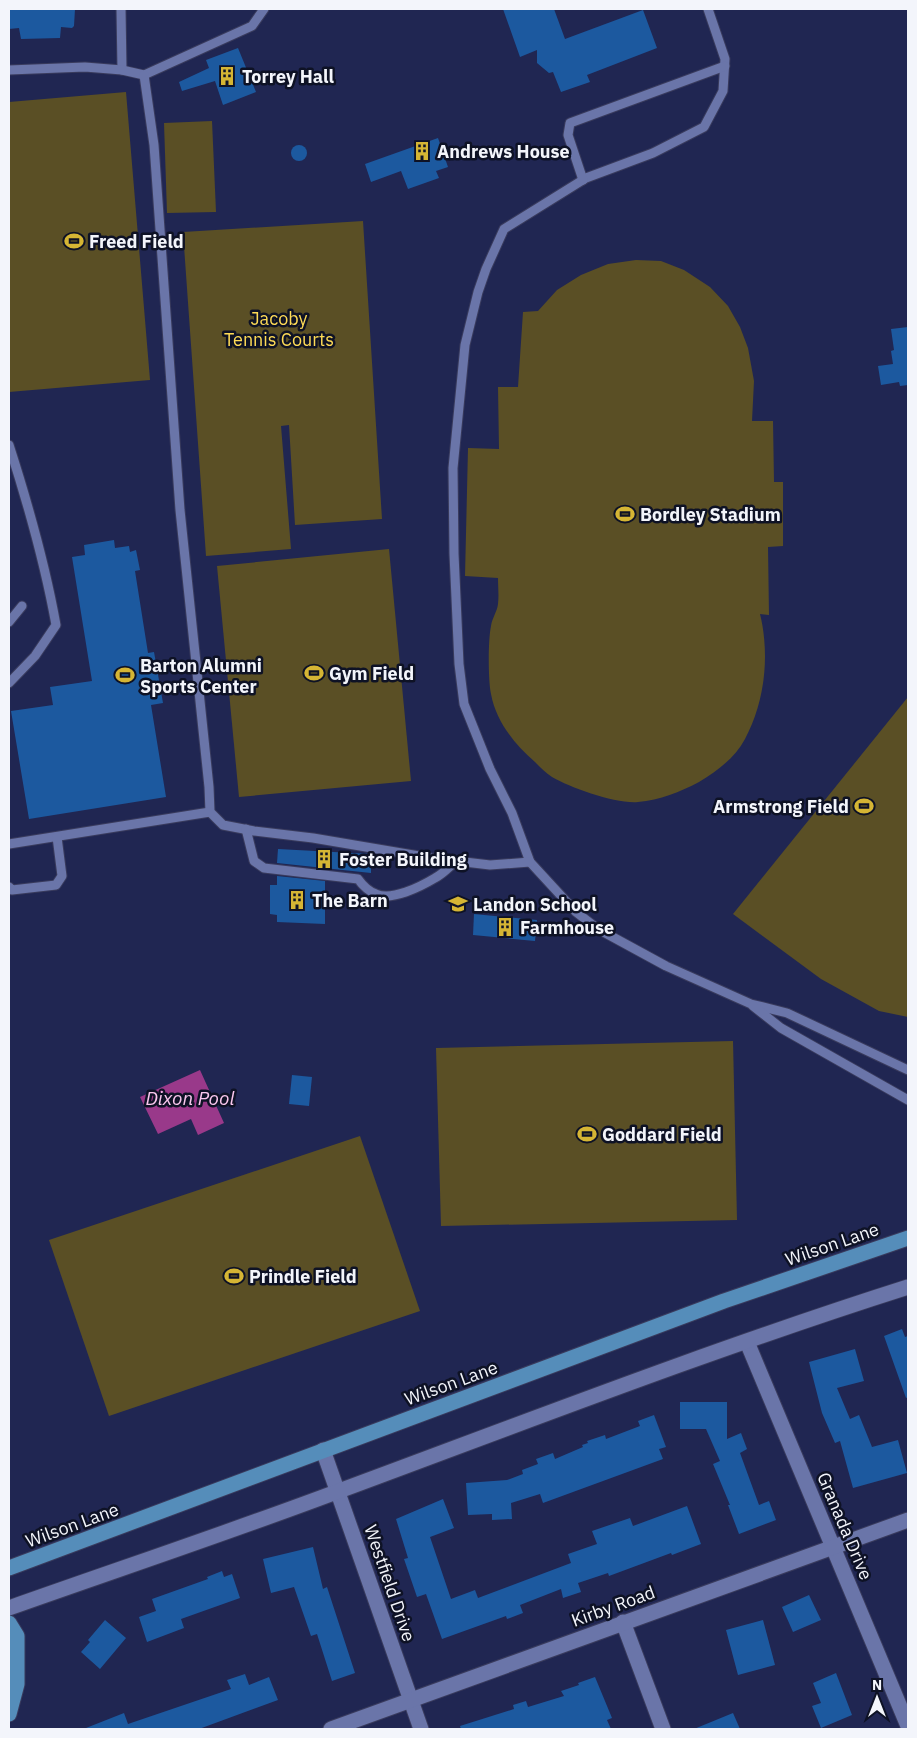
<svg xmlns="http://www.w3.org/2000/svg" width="917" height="1738" viewBox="0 0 917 1738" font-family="'IBM Plex Sans',sans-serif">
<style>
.green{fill:#5a4f25}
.water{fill:#99398a}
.building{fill:#1c599f}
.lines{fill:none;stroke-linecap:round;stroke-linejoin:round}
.lane-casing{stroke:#393b5d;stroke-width:11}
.street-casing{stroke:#393b5d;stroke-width:17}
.secondary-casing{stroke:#393b5d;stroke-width:17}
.lane{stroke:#6a75a9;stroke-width:9}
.street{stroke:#6a75a9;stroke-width:15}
.secondary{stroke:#558dba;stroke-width:15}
.labels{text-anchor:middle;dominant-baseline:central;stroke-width:5;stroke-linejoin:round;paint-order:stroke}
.poi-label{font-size:18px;font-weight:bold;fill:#f3f5fb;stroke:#0e1225;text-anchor:start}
.park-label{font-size:18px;fill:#fedb56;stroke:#0e1225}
.street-label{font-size:18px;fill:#f3f5fb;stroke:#0e1225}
.water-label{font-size:19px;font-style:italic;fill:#fac7ee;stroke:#0e1225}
</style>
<rect width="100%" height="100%" fill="#202652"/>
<g class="green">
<path d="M126 92 150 380 9 392V102Z"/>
<path d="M212 121 216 212 167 213 164 123Z"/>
<path d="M363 221 382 519 295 525 289 425 281 426 291 549 206 556 183 232Z"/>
<path d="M636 260 661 261 684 270 710 287 728 306 740 327 748 348 754 381 752 421H773L774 482H783V546L768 547 769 615 760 614C770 654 765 702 745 739 735 758 717 771 699 782 680 792 660 800 638 802 616 804 571 788 552 777 546 773 540 767 535 762 514 744 496 721 491 694 488 680 488 640 491 626 492 618 497 612 498 604 499 596 498 586 498 578L465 576 468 448 499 449 498 387H518L523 312 538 311 557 290 581 275 608 264Z"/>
<path d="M389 549 411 781 239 797 217 566Z"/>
<path d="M908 697V1017L879 1011 821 979 733 914Z"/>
<path d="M733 1041 737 1220 441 1226 436 1048Z"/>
<path d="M360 1136 420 1311 109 1416 49 1240Z"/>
</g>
<path class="water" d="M200 1070 224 1123 198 1135 191 1119 158 1134 140 1097Z"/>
<g class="building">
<path d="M9 9H75L74 26 72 28 61 27 60 38 21 39 19 28 9 29Z"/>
<path d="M503 9H554L565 39 643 10 657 48 587 75 590 82 561 92 553 72 549 73 537 63V50L520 57Z"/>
<path d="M238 48 256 92 223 105 215 81 182 91 179 82 209 68 206 60Z"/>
<path d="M438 138 448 167 436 171 439 178 408 189 401 171 371 182 365 164Z"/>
<circle cx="299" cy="153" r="8"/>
<path d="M908 327V385L900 386 899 382 881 385 878 366 893 364 891 351 894 350 891 329Z"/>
<path d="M114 540 115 548 129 546 130 552 136 550 140 570 135 571 148 653 154 652 163 703 151 705 166 797 29 819 11 711 53 705 50 687 92 681 72 557 85 555 84 545Z"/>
<path d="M278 849 371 854V873L277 863Z"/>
<path d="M277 876 325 881V924L277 922V915L270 914V885H277Z"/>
<path d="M474 914 537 920 535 941 473 935Z"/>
<path d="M292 1075 312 1077 309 1106 289 1104Z"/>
<path d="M902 1329 905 1337 908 1336V1397L906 1398 884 1336Z"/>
<path d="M855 1349 864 1381 837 1388 850 1419 859 1415 872 1447 898 1440 907 1473 853 1488 840 1441 835 1443 822 1413 809 1362Z"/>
<path d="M680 1402H727V1439L741 1433 747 1449 740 1453 759 1505 769 1501 776 1520 739 1534 728 1505H730L713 1464 720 1461 706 1429H680Z"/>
<path d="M654 1415 666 1447 659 1449 663 1459 543 1503 540 1494 511 1503 512 1519 492 1520V1514L468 1515 466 1483 507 1480 523 1474 522 1470 538 1464 536 1459 553 1453 555 1459 583 1447 582 1445 588 1443 587 1441 605 1435 606 1439 640 1426 638 1421Z"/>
<path d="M443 1499 454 1528 430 1537 451 1599 475 1590 478 1598 571 1563 568 1554 597 1544 592 1531 630 1518 633 1526 687 1506 701 1544 672 1555 671 1553 609 1576 608 1573 578 1583 581 1592 563 1598 561 1589 520 1605 523 1613 507 1619 506 1616 442 1639 426 1594 417 1597 404 1559 408 1558 396 1519Z"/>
<path d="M313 1547 323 1589 327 1587 355 1673 332 1681 317 1634 311 1636 294 1587 271 1593 263 1559Z"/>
<path d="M222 1571 224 1577 232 1574 240 1598 181 1619 184 1628 147 1642 139 1617 156 1611 152 1599 208 1579 207 1577Z"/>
<path d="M809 1595 821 1620 793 1632 782 1607Z"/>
<path d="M105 1620 126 1638 100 1669 81 1652 90 1642 88 1640Z"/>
<path d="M763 1620 775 1665 738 1675 726 1630Z"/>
<path d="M836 1673 852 1715 821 1728 812 1706 821 1703 813 1683Z"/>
<path d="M245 1674 249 1685 269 1677 278 1700 199 1729H86V1728L124 1713 128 1724 231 1689 227 1680Z"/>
<path d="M595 1677 612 1718 607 1720 611 1729H461L460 1726 514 1709 513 1705 526 1701 528 1707 564 1696 561 1691 579 1685 578 1683Z"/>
<path d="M733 1713 740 1729H694Z"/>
</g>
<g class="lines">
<g class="lane-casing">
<g id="lane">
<path d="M121 9 122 70"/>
<path d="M708 9 725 59 723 91 704 127 653 153 586 178 504 229 486 269 478 292 465 345 453 468 454 554 459 664 464 704 490 769 512 813 530 862 576 912 598 929 666 966 751 1004 787 1013 908 1070"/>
<path d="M9 70 85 67 122 70 144 75 252 26 264 9"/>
<path d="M144 75 154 145 180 510 209 787 210 812 223 825 254 831 313 838 431 858 490 865 530 862"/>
<path d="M583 180 568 135 570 123 725 66"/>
<path d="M9 445C28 504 45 564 56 625L35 656 9 683"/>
<path d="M9 622 22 606"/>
<path d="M246 829 254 861 264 868 358 879C363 886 368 891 376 894 392 901 420 887 435 878 443 874 449 867 456 861"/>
<path d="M9 844 210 812"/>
<path d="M9 887 12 890 56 885 62 876 57 837"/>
<path d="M753 1006 781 1028 908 1100"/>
</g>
</g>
<g class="street-casing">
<g id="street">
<path d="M747 1342 908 1726"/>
<path d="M323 1450 421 1729"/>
<path d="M9 1608C119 1569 230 1532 339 1491 528 1421 716 1348 908 1287"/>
<path d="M623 1622 663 1729"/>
<path d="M331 1729 908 1520"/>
</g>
</g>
<g class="secondary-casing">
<g id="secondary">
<path d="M9 1568 724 1301 908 1238"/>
<path d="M9 1623 17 1636V1684L9 1714"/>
</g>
</g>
<use href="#lane" class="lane"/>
<use href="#street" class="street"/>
<use href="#secondary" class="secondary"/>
</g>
<defs>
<g id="building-bare" transform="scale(1.5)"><path d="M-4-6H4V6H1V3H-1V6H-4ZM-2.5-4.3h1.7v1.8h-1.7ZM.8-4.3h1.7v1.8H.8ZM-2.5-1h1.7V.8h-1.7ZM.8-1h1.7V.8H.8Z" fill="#d5b534" stroke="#0e1225" stroke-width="2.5" paint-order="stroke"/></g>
<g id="stadium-bare" transform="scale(1.5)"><path d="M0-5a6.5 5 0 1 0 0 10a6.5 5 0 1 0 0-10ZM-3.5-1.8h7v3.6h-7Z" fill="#d5b534" stroke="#0e1225" stroke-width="2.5" paint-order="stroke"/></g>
<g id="school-bare" transform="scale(1.5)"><path d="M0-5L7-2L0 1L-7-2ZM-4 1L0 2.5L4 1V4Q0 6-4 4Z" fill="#d5b534" stroke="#0e1225" stroke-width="2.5" paint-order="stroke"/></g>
</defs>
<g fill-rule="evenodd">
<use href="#building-bare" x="227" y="76"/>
<use href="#building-bare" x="422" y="151"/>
<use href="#stadium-bare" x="74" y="241"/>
<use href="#stadium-bare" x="625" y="514"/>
<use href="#stadium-bare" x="314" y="673"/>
<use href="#stadium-bare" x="125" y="675"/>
<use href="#stadium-bare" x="864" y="806"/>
<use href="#building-bare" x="324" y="859"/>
<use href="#building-bare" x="297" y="900"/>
<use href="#school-bare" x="458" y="904"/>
<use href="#building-bare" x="505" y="927"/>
<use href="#stadium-bare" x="587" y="1134"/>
<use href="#stadium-bare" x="234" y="1276"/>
</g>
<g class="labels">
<g class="poi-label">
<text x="242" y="76">Torrey Hall</text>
<text x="437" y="151">Andrews House</text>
<text x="89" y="241">Freed Field</text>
<text x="640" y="514">Bordley Stadium</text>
<text x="140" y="665">Barton Alumni<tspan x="140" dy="21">Sports Center</tspan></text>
<text x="329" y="673">Gym Field</text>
<text x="849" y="806" text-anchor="end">Armstrong Field</text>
<text x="339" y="859">Foster Building</text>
<text x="312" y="900">The Barn</text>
<text x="473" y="904">Landon School</text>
<text x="520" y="927">Farmhouse</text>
<text x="602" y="1134">Goddard Field</text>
<text x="249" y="1276">Prindle Field</text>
</g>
<g class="park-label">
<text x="279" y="318">Jacoby<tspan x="279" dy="21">Tennis Courts</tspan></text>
</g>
<g class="street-label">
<text transform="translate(832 1244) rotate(-19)">Wilson Lane</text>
<text transform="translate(451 1383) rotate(-20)">Wilson Lane</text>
<text transform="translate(72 1525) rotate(-20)">Wilson Lane</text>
<text transform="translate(845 1526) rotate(67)">Granada Drive</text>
<text transform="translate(390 1583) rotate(71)">Westfield Drive</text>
<text transform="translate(613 1606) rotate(-20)">Kirby Road</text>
</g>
<g class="water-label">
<text x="190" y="1098">Dixon Pool</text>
</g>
</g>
<rect width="917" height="1738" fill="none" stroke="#f3f5fb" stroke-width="20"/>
<g transform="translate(877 1698)" stroke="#0e1225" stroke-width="4" paint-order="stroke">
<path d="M0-4L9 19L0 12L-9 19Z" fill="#f3f5fb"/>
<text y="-8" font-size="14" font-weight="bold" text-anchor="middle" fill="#f3f5fb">N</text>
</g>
</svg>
